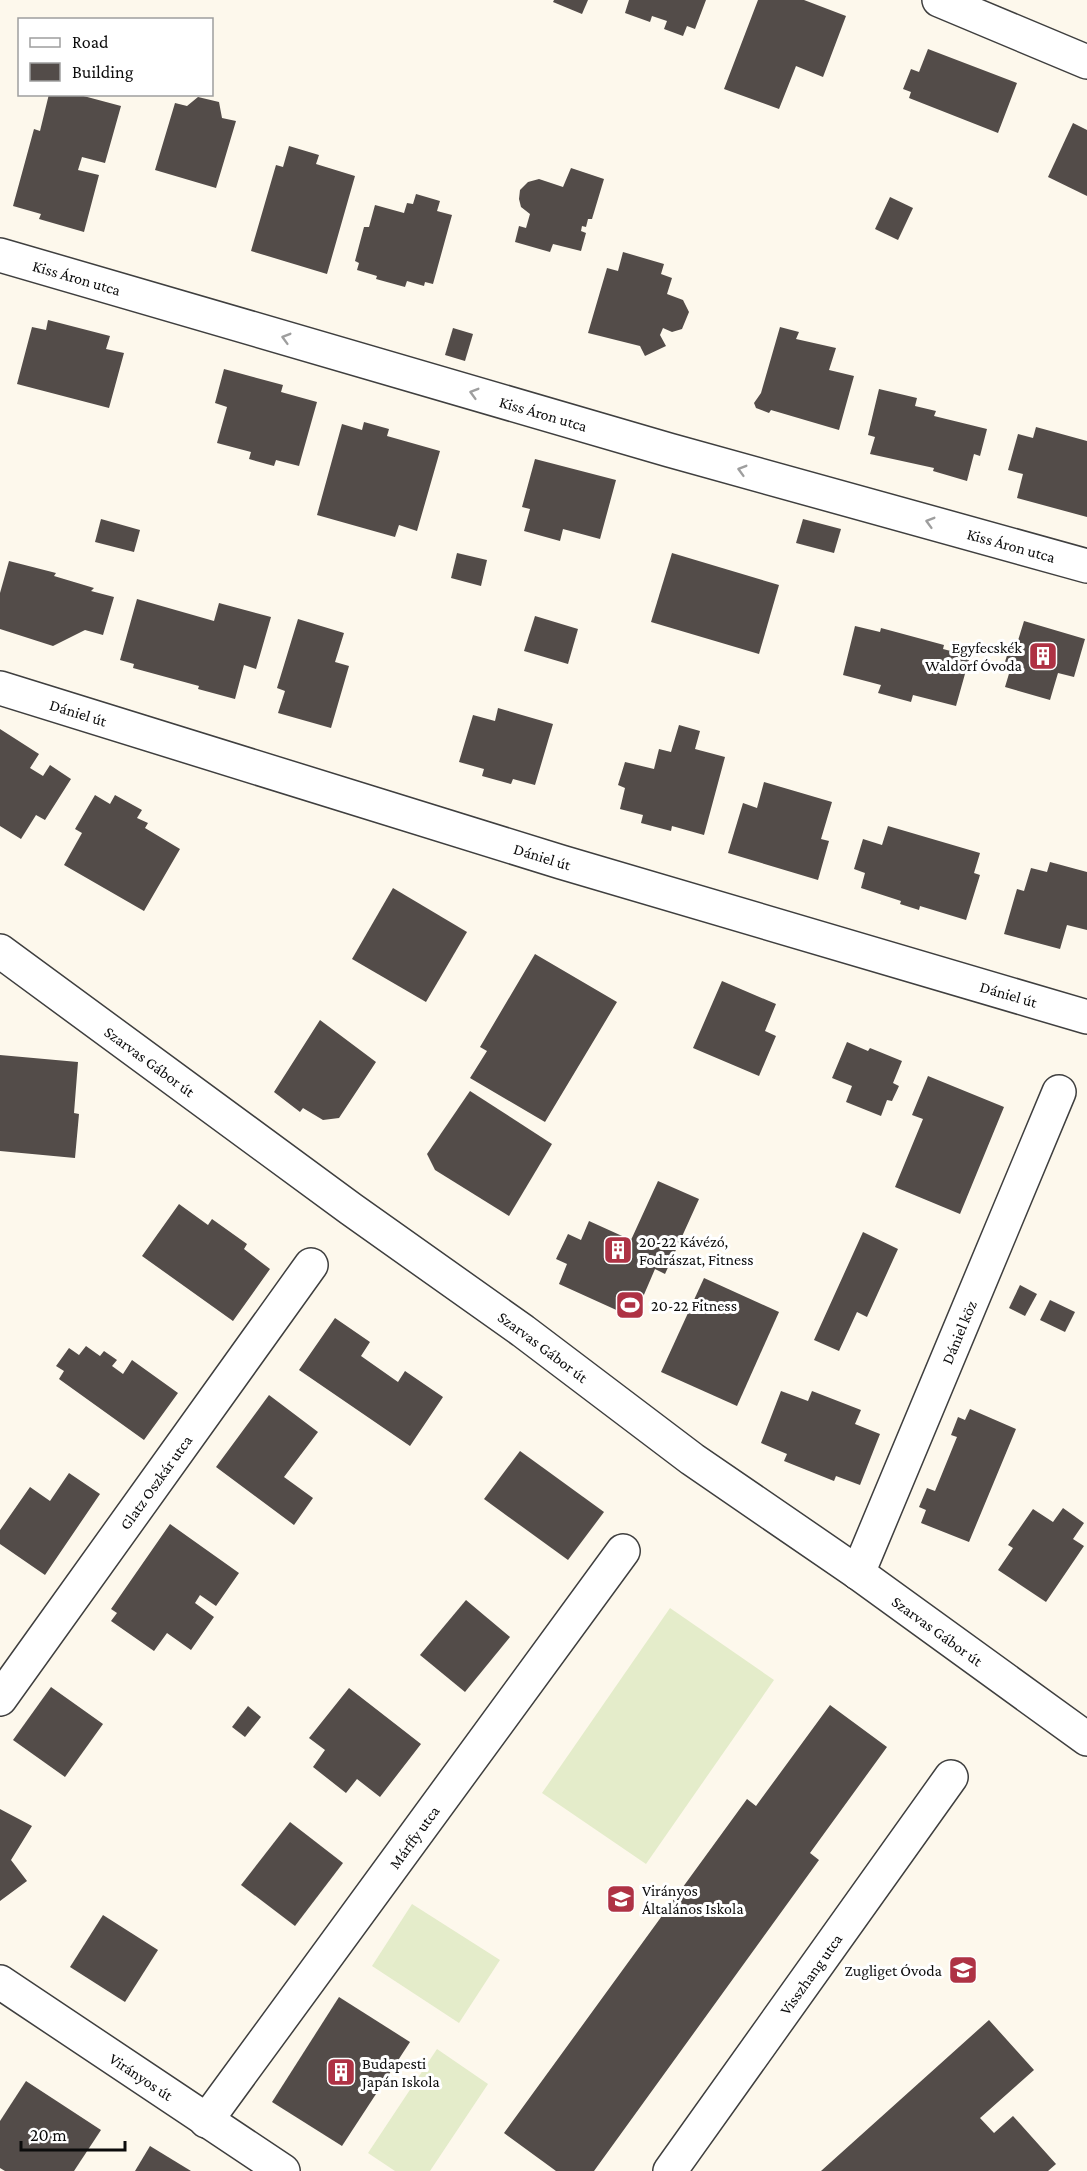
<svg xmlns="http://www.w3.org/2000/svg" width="1087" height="2171" viewBox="0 0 1087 2171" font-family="'Crimson Pro',serif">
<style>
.pitch{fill:#e4ecca}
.building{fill:#534c49}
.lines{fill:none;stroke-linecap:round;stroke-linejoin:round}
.minor-casing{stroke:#3f3f3f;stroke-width:36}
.tertiary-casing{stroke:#3f3f3f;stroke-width:36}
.minor{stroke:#fff;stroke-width:33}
.tertiary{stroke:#fff;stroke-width:33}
.oneway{stroke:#9e9e9e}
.labels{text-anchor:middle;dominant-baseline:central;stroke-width:6;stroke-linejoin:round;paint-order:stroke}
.street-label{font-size:16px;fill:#0c0c0c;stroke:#fff}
.poi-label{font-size:16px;fill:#0c0c0c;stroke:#fff;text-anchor:start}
</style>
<rect width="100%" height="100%" fill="#fdf8ec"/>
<g class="pitch">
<path d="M670 1608 774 1680 646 1864 542 1793Z"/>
<path d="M412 1904 500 1960 459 2023 372 1966Z"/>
<path d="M437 2049 488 2084 430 2171H395L368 2153Z"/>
</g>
<g class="building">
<path d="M554 0H588L582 14 553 2Z"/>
<path d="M629 0H706L695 29 687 26 683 36 664 29 667 21 652 16 650 22 625 13Z"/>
<path d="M758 0H804L846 16 823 77 796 66 779 109 724 89Z"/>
<path d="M928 49 1017 83 998 133 909 98 911 92 903 89 911 69 919 72Z"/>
<path d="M49 94H76L121 106 105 163 82 157 78 170 99 175 84 232 39 219 41 214 13 206 34 129 40 131Z"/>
<path d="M198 97 219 102 222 118 236 121 216 188 155 170 175 103 187 106Z"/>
<path d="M1073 123 1087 130V196L1048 177Z"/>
<path d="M289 146 319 155 316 164 355 176 327 274 251 251 276 165 283 167Z"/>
<path d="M571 168 604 179 592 219H588L586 227 582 226 581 231 586 233 581 251 553 244 550 252 515 242 519 226 526 228 530 214 521 207 519 199 520 190 528 182 539 179 563 187Z"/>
<path d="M416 194 440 201 437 211 452 215 433 284 425 282 424 286 407 281 405 287 376 279 377 276 357 270 359 263 355 261 364 227H369L375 205 404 213 407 203 413 204Z"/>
<path d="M890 197 913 208 898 240 875 229Z"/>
<path d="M623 252 664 264 661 274 672 278 667 294 683 300 689 312 682 329 672 332 663 328 660 335 666 346 645 356 640 346 588 333 607 268 618 271Z"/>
<path d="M48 320 110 336 106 349 124 353 109 408 17 384 32 327 46 330Z"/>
<path d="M780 327 799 332 796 339 836 348 829 370 854 376 839 430 771 410 769 413 756 408 754 403 761 393Z"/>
<path d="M453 328 473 334 465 361 445 355Z"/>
<path d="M224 369 283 385 281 392 317 402 299 466 276 460 274 466 249 459 251 452 217 443 227 407 215 403Z"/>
<path d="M879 389 917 398 915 406 936 411 934 416 987 429 980 456 974 454 967 481 933 471 934 468 870 454 875 437 868 435Z"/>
<path d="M364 422 389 429 387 436 440 451 417 531 399 525 395 537 317 515 342 424 362 430Z"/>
<path d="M1036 427 1087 441V517L1017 498 1023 474 1008 470 1018 434 1033 438Z"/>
<path d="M535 459 616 480 600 539 563 529 560 541 524 531 530 509 522 507Z"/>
<path d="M101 519 140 530 134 552 95 542Z"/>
<path d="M803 519 841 529 834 553 796 543Z"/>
<path d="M457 553 487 560 481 586 451 578Z"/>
<path d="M672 553 779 585 759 654 651 622Z"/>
<path d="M9 561 56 573 54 576 94 588 91 591 114 597 103 635 85 630 53 646 0 629V593Z"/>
<path d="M137 599 214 621 219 603 271 617 256 669 244 665 235 699 198 689 199 686 133 668 134 664 120 660Z"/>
<path d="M535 616 578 629 568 664 524 651Z"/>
<path d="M298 619 344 633 335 662 349 666 331 728 278 713 285 691 277 688Z"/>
<path d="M1024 621 1085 639 1074 677 1058 673 1050 700 1005 687 1011 667 1004 665 1010 646 1016 647Z"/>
<path d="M855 626 880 632 881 628 944 645 943 649 970 656 956 706 913 695 911 702 878 693 881 685 843 675Z"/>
<path d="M498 708 553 724 535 785 513 779 511 784 482 776 484 769 459 762 473 715 495 721Z"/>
<path d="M679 725 700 731 695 749 725 757 704 835 672 826 671 831 641 823 643 815 620 809 625 788 618 785 625 762 654 769 659 749 671 752Z"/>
<path d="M0 729 39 754 30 768 43 776 50 765 71 779 45 820 36 815 21 839 0 826Z"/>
<path d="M764 782 832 802 821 839 829 841 818 880 728 853 743 803 757 808Z"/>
<path d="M95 795 110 804 115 795 142 810 137 818 148 823 145 828 180 849 144 911 64 865 82 833 75 829Z"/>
<path d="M888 826 980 853 974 873 980 875 966 920 920 906 919 910 900 904 901 901 861 888 865 873 854 869 863 839 882 845Z"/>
<path d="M1050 862 1087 872V930L1067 925 1060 949 1004 934 1017 889 1024 891 1031 868 1047 872Z"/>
<path d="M393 888 467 932 426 1002 352 959Z"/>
<path d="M535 954 617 1002 545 1122 470 1078 487 1051 480 1047Z"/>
<path d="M722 981 776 1004 765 1031 776 1036 759 1076 693 1048Z"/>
<path d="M320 1020 376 1062 339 1118 323 1120 303 1108 300 1112 274 1092Z"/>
<path d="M847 1042 868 1051 870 1048 902 1061 893 1083 899 1086 892 1101 887 1100 881 1116 846 1102 852 1086 832 1078Z"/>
<path d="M0 1055 78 1062 74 1113 79 1114 75 1158 0 1151Z"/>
<path d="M928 1076 1004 1107 960 1214 895 1187 923 1119 912 1115Z"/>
<path d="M470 1091 552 1144 509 1216 435 1170 427 1154Z"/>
<path d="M658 1181 699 1199 665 1274 655 1269 634 1318 559 1284 567 1264 556 1259 568 1234 581 1240 589 1221 631 1240Z"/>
<path d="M179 1204 208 1225 212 1219 247 1244 244 1249 270 1269 233 1321 142 1256Z"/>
<path d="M863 1232 898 1249 867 1317 857 1312 839 1351 814 1340Z"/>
<path d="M704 1278 779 1312 737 1406 661 1372Z"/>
<path d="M1020 1285 1037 1294 1025 1316 1009 1308Z"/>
<path d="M1050 1300 1075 1312 1065 1332 1040 1320Z"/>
<path d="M335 1318 370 1342 361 1356 398 1382 405 1371 443 1397 410 1446 299 1370Z"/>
<path d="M86 1346 100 1356 104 1351 117 1360 112 1366 123 1374 132 1360 178 1393 144 1440 59 1379 64 1371 56 1366 69 1348 79 1355Z"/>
<path d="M781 1391 808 1401 812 1391 861 1410 855 1424 880 1434 860 1485 836 1476 834 1481 784 1461 787 1454 761 1443Z"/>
<path d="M269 1395 318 1432 284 1477 313 1498 294 1525 216 1467Z"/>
<path d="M970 1409 1016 1429 969 1542 921 1523 926 1510 919 1507 927 1488 935 1491 957 1437 951 1435 958 1417 965 1420Z"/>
<path d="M520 1451 604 1512 568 1560 484 1499Z"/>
<path d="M69 1473 100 1494 45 1575 0 1544V1530L30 1487 50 1501Z"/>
<path d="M1063 1508 1084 1523 1073 1539 1084 1546 1046 1602 998 1570 1013 1548 1008 1545 1033 1509 1053 1522Z"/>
<path d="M170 1524 239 1573 216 1606 200 1595 195 1603 214 1617 191 1650 167 1633 154 1651 111 1621 117 1613 111 1609Z"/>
<path d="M466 1600 510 1637 465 1692 420 1655Z"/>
<path d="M51 1687 103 1724 65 1777 13 1740Z"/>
<path d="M349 1688 421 1744 380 1797 357 1779 346 1793 313 1767 325 1750 309 1738Z"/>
<path d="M830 1705 887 1747 810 1853 819 1860 594 2171H556L504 2133 747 1799 756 1806Z"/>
<path d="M248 1706 261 1717 245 1737 232 1727Z"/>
<path d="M0 1809 32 1826 11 1860 27 1881 0 1901Z"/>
<path d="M290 1822 343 1863 295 1926 241 1885Z"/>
<path d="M103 1915 158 1950 125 2002 70 1967Z"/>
<path d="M339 1997 410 2042 342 2146 272 2102Z"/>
<path d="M989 2020 1034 2070 980 2118 994 2133 1013 2116 1056 2164 1048 2171H821Z"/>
<path d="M26 2081 101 2130 74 2171H5L0 2168V2121Z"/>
<path d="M150 2146 191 2171H135Z"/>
</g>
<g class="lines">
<g class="minor-casing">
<g id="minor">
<path d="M939 0 1087 62"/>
<path id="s1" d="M0 688 561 862 1087 1017"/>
<path id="s2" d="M0 951 351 1209 523 1331 692 1459 858 1573 1087 1739"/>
<path id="s3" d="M858 1573 1059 1092"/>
<path id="s4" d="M0 1699 311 1265"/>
<path id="s5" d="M0 1982 283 2171"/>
<path id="s6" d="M206 2121 623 1551"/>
<path id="s7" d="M670 2171 951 1777"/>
</g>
</g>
<g class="tertiary-casing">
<g id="tertiary">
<path id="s8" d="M0 255 669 450 1087 566"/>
</g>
</g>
<use href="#minor" class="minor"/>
<use href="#tertiary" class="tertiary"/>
</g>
<defs><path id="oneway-chevron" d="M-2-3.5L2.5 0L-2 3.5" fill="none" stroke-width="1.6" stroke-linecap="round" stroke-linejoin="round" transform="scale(1.5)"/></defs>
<g class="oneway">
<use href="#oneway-chevron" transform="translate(286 338) rotate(-164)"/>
<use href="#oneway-chevron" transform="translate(474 393) rotate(-164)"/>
<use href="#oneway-chevron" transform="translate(742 470) rotate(-164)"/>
<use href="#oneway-chevron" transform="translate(930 522) rotate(-164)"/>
</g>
<defs>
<g id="building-square" transform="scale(1.5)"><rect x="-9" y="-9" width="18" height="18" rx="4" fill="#ae3244" stroke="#fff"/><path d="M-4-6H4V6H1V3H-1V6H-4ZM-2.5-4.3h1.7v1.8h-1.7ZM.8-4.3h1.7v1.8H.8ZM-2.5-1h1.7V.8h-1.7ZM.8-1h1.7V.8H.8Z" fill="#fff"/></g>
<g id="stadium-square" transform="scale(1.5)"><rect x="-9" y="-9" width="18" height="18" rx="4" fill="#ae3244" stroke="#fff"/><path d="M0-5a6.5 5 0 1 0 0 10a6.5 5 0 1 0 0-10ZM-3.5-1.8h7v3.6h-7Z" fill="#fff"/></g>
<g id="school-square" transform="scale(1.5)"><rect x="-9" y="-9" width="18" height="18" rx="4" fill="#ae3244" stroke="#fff"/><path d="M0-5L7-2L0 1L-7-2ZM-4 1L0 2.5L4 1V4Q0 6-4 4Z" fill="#fff"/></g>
</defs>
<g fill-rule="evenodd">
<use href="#building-square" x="1043" y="656"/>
<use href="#building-square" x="618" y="1250"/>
<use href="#stadium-square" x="630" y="1305"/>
<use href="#school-square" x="621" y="1899"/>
<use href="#school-square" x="963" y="1970"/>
<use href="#building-square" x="341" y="2072"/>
</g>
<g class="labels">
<g class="street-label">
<text stroke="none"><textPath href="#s8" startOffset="80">Kiss Áron utca</textPath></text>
<text stroke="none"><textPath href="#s8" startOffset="566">Kiss Áron utca</textPath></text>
<text stroke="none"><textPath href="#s8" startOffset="1052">Kiss Áron utca</textPath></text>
<text stroke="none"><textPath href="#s1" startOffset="82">Dániel út</textPath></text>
<text stroke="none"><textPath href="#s1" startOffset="568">Dániel út</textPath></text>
<text stroke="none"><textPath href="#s1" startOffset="1054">Dániel út</textPath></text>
<text stroke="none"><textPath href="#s2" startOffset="186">Szarvas Gábor út</textPath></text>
<text stroke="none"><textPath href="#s3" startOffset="261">Dániel köz</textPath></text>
<text stroke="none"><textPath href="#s2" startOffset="672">Szarvas Gábor út</textPath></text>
<text stroke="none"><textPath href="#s4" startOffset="267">Glatz Oszkár utca</textPath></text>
<text stroke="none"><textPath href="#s2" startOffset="1158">Szarvas Gábor út</textPath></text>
<text stroke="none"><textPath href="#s6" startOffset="352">Márffy utca</textPath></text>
<text stroke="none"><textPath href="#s7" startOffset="242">Visszhang utca</textPath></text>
<text stroke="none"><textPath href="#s5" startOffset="170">Virányos út</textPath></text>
</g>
<g class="poi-label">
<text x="1022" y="647" text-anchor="end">Egyfecskék<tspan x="1022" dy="18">Waldorf Óvoda</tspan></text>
<text x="639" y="1241">20-22 Kávézó,<tspan x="639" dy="18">Fodrászat, Fitness</tspan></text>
<text x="651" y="1305">20-22 Fitness</text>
<text x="642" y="1890">Virányos<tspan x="642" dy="18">Általános Iskola</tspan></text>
<text x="942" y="1970" text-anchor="end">Zugliget Óvoda</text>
<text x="362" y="2063">Budapesti<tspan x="362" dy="18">Japán Iskola</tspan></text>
</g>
</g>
<rect x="18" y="18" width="195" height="78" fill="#ffffff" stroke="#9e9e9e" stroke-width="1.5"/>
<rect x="30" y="38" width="30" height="9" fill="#ffffff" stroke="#9e9e9e" stroke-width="1.5"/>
<text x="72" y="48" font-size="18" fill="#0c0c0c">Road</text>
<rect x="30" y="63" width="30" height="18" fill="#534c49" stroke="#9e9e9e" stroke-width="1.5"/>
<text x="72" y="78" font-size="18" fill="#0c0c0c">Building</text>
<path d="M21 2141v9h104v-9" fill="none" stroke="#0c0c0c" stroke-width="3"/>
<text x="30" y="2141" font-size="18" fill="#0c0c0c" stroke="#ffffff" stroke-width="4.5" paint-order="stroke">20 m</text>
</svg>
